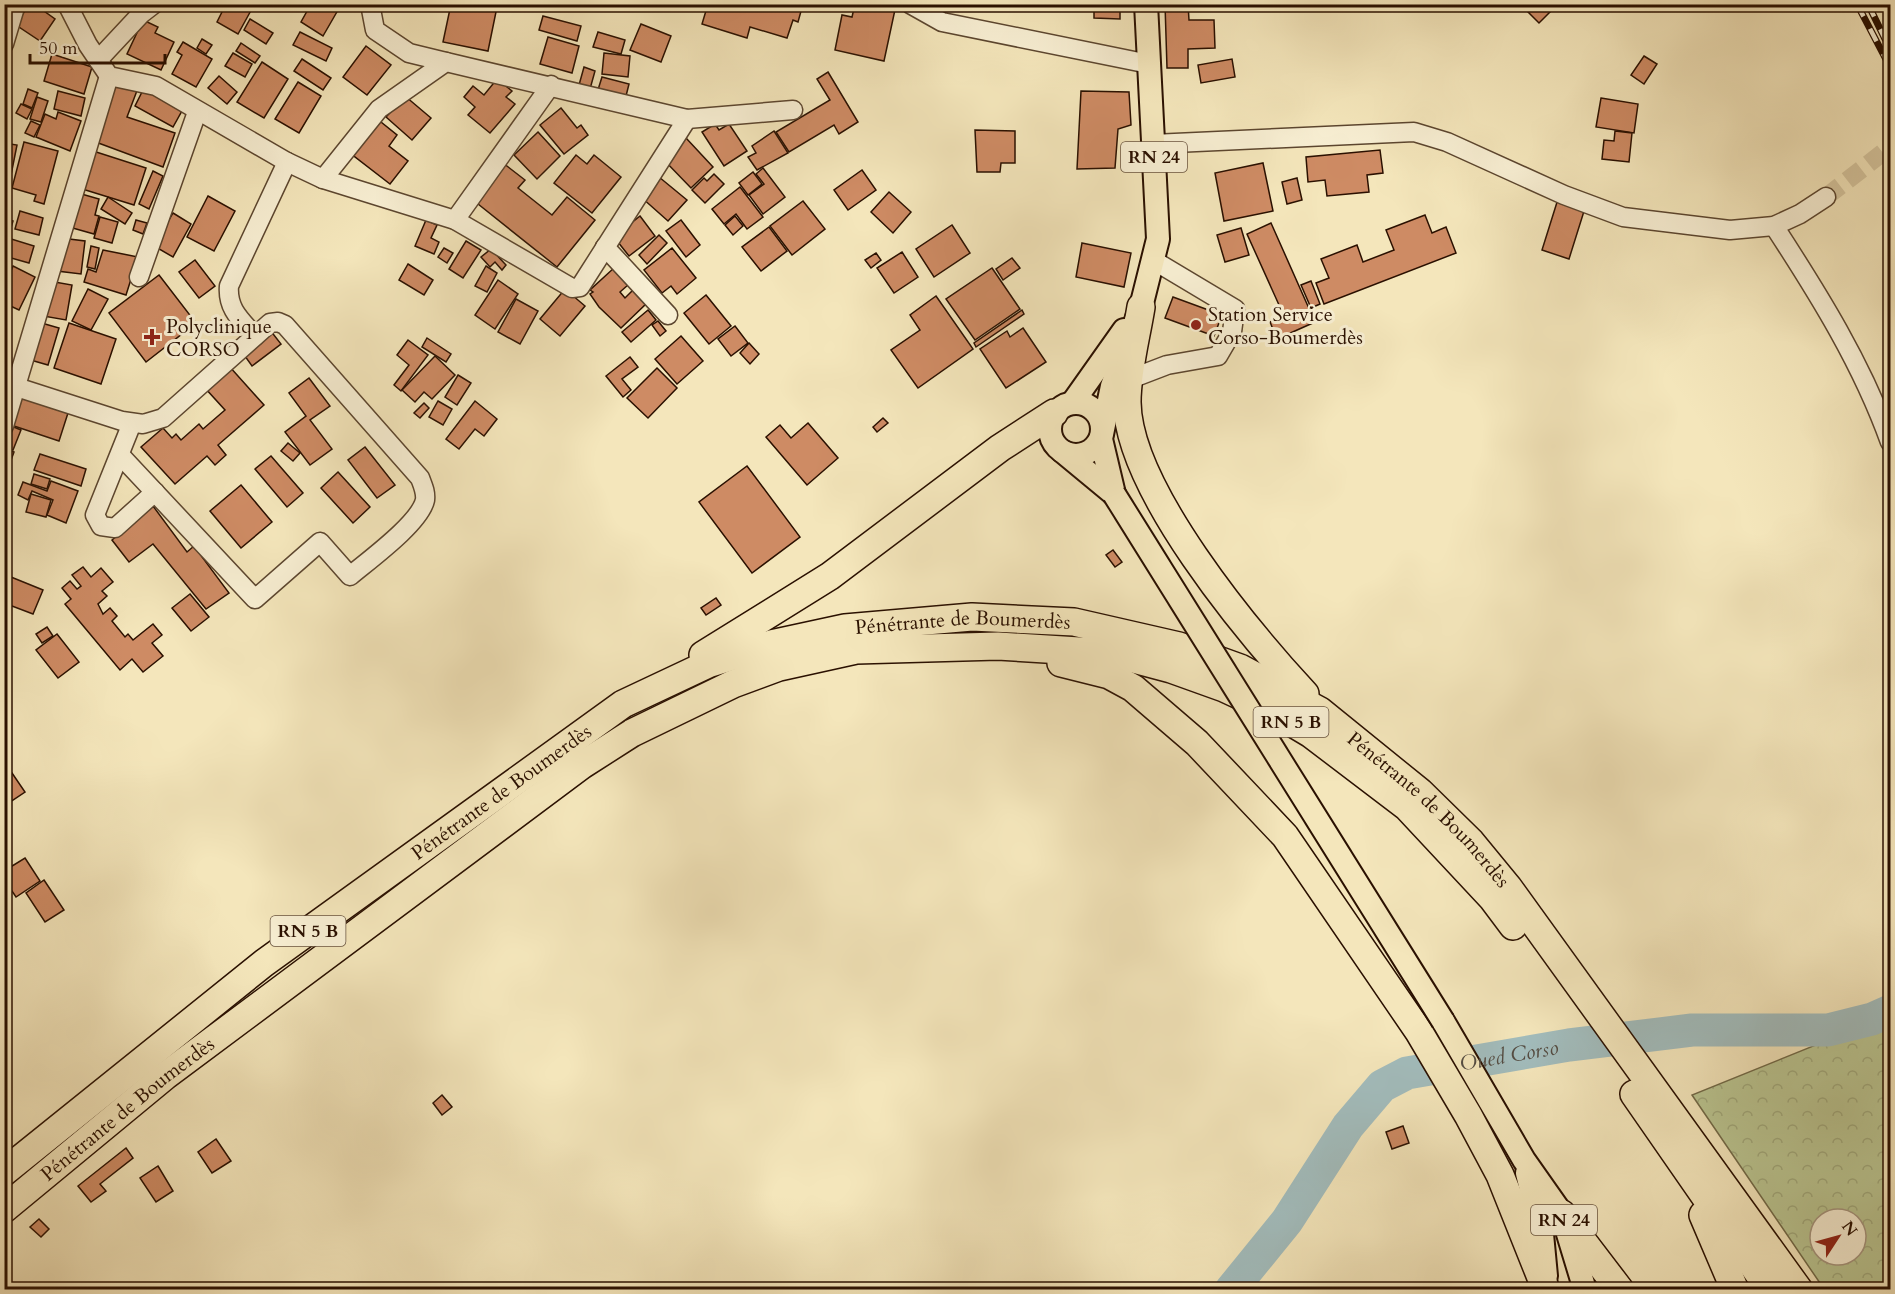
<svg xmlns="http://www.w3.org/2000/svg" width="1895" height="1294" viewBox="0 0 1895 1294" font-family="Cardo,serif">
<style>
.forest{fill:url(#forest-crowns);stroke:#726a48;stroke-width:1.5;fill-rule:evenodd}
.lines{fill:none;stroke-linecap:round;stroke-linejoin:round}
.river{stroke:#a2bcbc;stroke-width:33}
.building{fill:#ce8b64;stroke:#2a1000;stroke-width:1.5}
.minor-tunnel{stroke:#d6c69f;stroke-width:18;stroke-dasharray:18 9;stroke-linecap:butt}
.minor-casing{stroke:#5c462f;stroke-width:21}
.major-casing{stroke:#2a1000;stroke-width:26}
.highway-casing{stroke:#2a1000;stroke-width:30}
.minor{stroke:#f8efd3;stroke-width:18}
.major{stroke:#f4e6bb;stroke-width:22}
.highway{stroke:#f4e6bb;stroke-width:27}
.rail-casing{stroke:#2a1000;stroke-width:7}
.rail{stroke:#f8efd3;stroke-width:4.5;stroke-dasharray:14;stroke-linecap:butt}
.major-bridge-casing{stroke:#2a1000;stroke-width:26;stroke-linecap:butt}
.major-bridge{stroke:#f4e6bb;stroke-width:22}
.poi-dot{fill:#8f2418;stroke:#f8efd3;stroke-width:2}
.labels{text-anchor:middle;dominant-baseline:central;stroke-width:6;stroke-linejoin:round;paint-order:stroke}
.shield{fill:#f8efd3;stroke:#68533f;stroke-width:1.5}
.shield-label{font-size:18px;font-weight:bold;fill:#2a1000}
.poi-label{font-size:20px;fill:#2a1000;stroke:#f8efd3;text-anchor:start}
.street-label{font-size:20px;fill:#2a1000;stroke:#f8efd3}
.water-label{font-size:21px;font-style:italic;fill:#544c42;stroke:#f8efd3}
</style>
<defs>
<pattern id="forest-crowns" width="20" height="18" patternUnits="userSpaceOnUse" patternTransform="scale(1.5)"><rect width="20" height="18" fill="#bac591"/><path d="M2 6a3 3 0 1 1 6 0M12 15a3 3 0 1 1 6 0" fill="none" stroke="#a0a87b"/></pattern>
</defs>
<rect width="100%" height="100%" fill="#f4e6bb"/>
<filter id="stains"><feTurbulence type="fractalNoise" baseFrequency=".00333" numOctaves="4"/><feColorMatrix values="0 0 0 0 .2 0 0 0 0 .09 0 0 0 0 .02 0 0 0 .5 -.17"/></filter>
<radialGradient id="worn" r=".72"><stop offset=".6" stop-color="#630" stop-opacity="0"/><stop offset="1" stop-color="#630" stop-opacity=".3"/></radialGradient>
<path class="forest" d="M1890 1015V1289H1824L1692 1095ZM1820 1219H1856V1255H1820Z"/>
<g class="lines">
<path class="river" id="s1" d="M1231 1290 1287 1221 1348 1126 1382 1086 1407 1073 1569 1045 1692 1030H1828L1872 1019 1890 1011"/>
</g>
<g class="building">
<path d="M29 4H34L55 19 40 41 16 25Z"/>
<path d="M226 4 254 5 238 34 217 22Z"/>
<path d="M311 4H330L338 10 323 36 301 22Z"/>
<path d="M451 4 497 7 488 51 443 42Z"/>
<path d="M708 4H803L798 22 793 20 787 38 750 27 747 38 702 24Z"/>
<path d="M855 4 896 5 884 61 835 50 842 15 852 17Z"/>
<path d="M1094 4H1120V19L1094 18Z"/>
<path d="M1165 4H1188L1189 20H1214L1215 48 1188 49V68H1167Z"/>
<path d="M1520 4H1558L1539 23Z"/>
<path d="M543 16 581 26 577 41 539 30Z"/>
<path d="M250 19 273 33 266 44 244 30Z"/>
<path d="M143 20 158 27 155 33 174 42 161 70 127 54Z"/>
<path d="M641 24 671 36 661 62 630 50Z"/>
<path d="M300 32 332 48 326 61 293 45Z"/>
<path d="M598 32 625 40 621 54 593 47Z"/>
<path d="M548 37 579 46 572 73 540 64Z"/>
<path d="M202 39 212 45 206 54 197 48Z"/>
<path d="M183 42 212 59 196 87 172 74 182 55 177 52Z"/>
<path d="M241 43 260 56 255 63 236 51Z"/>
<path d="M366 46 391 65 367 95 343 77Z"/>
<path d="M233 53 252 64 245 77 225 66Z"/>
<path d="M604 53 630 56 628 77 602 74Z"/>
<path d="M52 54 92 67 84 94 44 81Z"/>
<path d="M1644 56 1657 64 1644 84 1631 75Z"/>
<path d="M302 59 331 78 323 90 294 71Z"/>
<path d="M1232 59 1235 77 1201 83 1198 65Z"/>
<path d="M262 62 288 79 264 118 237 102Z"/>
<path d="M584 67 595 71 590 89 579 85Z"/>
<path d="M828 72 858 122 839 134 834 125 789 152 776 132 830 100 817 79Z"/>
<path d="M219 76 237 92 227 104 208 88Z"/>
<path d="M602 77 629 84 625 100 597 93Z"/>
<path d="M114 79 138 88 127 117 175 133 163 167 93 141Z"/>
<path d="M497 79 512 91 506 97 515 104 490 133 468 115 475 107 464 97 473 86 484 95Z"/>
<path d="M298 82 321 96 299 133 275 119Z"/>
<path d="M144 88 183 109 173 127 135 106Z"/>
<path d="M28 89 38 93 32 108 23 104Z"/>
<path d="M58 91 85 98 81 116 54 109Z"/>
<path d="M1081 91 1129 92 1131 125 1118 129 1115 168 1077 169Z"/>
<path d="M405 96 431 118 412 140 386 117Z"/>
<path d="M37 97 48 101 41 122 30 119Z"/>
<path d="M1601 98 1638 104 1634 133 1596 127Z"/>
<path d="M21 104 32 109 27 119 16 113Z"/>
<path d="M561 108 577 128 581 125 588 135 564 154 540 125Z"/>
<path d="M58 112 81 121 70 151 36 137 45 114 56 119Z"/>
<path d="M376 118 397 135 389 146 408 161 390 184 350 153Z"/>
<path d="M31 121 40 125 34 137 25 133Z"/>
<path d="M715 124 719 130 729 124 747 151 724 166 702 132Z"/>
<path d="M975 130 1015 131V163H1001L1000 172H977Z"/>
<path d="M774 131 788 153 757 170 748 157 756 153 752 146Z"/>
<path d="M1615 131 1632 133 1629 162 1602 159 1604 140 1614 141Z"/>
<path d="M538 132 560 156 537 179 514 155Z"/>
<path d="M686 138 713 167 691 188 663 159Z"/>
<path d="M24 142 58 151 44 204 34 201 36 195 12 188Z"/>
<path d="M4 143 17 145 9 185 4 184Z"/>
<path d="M90 150 146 168 134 205 79 188Z"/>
<path d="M1380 150 1383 173 1367 175 1369 192 1327 196 1325 180 1308 182 1306 157Z"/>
<path d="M576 155 587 164 594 155 621 177 592 213 554 183Z"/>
<path d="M503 163 525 180 518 188 552 215 567 197 595 220 557 267 473 200Z"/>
<path d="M1263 163 1273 211 1224 221 1215 173Z"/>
<path d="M763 168 785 197 763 214 749 195 764 184 756 174Z"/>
<path d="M862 170 876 190 848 210 834 190Z"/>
<path d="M153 171 163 176 149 209 139 204Z"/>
<path d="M753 172 762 184 748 195 739 183Z"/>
<path d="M714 174 724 184 705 203 692 190 704 178 707 181Z"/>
<path d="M659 177 687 200 668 221 641 197Z"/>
<path d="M1297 178 1302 200 1287 204 1282 182Z"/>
<path d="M740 187 763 217 747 229 736 214 724 224 712 209Z"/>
<path d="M889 192 911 212 893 233 871 212Z"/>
<path d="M78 193 99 199 95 215 99 216 94 234 69 227Z"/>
<path d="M208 196 235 211 214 251 187 237Z"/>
<path d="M108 197 132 213 125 224 101 209Z"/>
<path d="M1558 199 1585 208 1569 259 1542 250Z"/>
<path d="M803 201 825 229 792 255 770 226Z"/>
<path d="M20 211 43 218 39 235 15 229Z"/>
<path d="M173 213 191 224 173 257 154 246Z"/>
<path d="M1425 215 1432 233 1446 227 1456 253 1324 304 1316 283 1329 278 1321 259 1357 245 1363 262 1394 250 1386 230Z"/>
<path d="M640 216 655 236 629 256 614 237Z"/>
<path d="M735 216 743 226 733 235 725 225Z"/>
<path d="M100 217 118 222 112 243 94 238Z"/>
<path d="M4 218 13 221 8 238 34 246 29 263 4 256Z"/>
<path d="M136 220 147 223 143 234 133 230Z"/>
<path d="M426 220 437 225 431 238 439 242 434 254 415 246Z"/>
<path d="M681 220 700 245 686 257 666 231Z"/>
<path d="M1271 223 1315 322 1277 339 1270 322 1284 316 1247 234Z"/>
<path d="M952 225 970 253 934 277 916 249Z"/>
<path d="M769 227 787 251 761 271 742 247Z"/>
<path d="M1241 228 1249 255 1225 262 1217 235Z"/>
<path d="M659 235 667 243 647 264 639 255Z"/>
<path d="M61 238 85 241 81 274 57 271Z"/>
<path d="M466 241 481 250 463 278 449 269Z"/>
<path d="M1082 243 1131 253 1124 287 1076 277Z"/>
<path d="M91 246 99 248 95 269 87 267Z"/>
<path d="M444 248 453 253 447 263 438 257Z"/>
<path d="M672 248 696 278 677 294 671 286 662 293 644 270Z"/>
<path d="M491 249 506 265 502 270 495 262 490 267 481 257Z"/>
<path d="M103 250 138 257 126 295 84 282 88 269 96 272Z"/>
<path d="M902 252 918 277 894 293 877 268Z"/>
<path d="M876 253 881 260 871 268 865 260Z"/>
<path d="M1012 258 1020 268 1003 280 996 269Z"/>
<path d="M195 260 215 286 199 298 179 272Z"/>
<path d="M408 264 433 280 424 295 399 280Z"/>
<path d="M13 266 35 277 19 310 4 303V268L11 271Z"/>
<path d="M486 266 497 273 487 292 475 286Z"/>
<path d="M615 267 628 285 620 292 625 298 633 290 648 302 621 328 599 307 590 294 593 292 590 290Z"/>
<path d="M992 268 1020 309 975 340 946 299Z"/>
<path d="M159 275 196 323 146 362 109 313Z"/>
<path d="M498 280 518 294 495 329 475 315Z"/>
<path d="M49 281 72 285 66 320 43 316Z"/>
<path d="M1311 281 1320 304 1311 308 1301 285Z"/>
<path d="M88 289 108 299 91 330 72 321Z"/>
<path d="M565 289 585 306 560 336 540 319Z"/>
<path d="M706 295 731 326 709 344 684 313Z"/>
<path d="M936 296 973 349 918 388 891 350 920 330 910 315Z"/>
<path d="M1173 297 1222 315 1214 336 1165 318Z"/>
<path d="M516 299 538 311 520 344 498 332Z"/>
<path d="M648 310 656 320 631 342 622 332Z"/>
<path d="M1022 310 1024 314 976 347 974 343Z"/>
<path d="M658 321 666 331 660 336 652 325Z"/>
<path d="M38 322 59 328 48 365 27 359Z"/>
<path d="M69 323 116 339 101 384 54 368Z"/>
<path d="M735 326 748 343 731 356 718 339Z"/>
<path d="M1023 328 1046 362 1006 388 980 349 1007 331 1010 337Z"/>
<path d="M270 330 281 344 252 366 242 352Z"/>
<path d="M681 336 703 361 677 384 655 359Z"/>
<path d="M427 338 451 354 446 362 422 347Z"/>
<path d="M408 340 428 355 401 391 394 385 409 365 397 355Z"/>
<path d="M749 343 759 354 750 364 740 353Z"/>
<path d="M435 356 455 375 432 399 424 392 415 402 402 390Z"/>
<path d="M630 357 638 367 622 379 631 390 623 397 606 376Z"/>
<path d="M229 366 264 405 218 445 226 455 215 465 207 456 175 484 141 447 163 428 172 438 176 434 181 440 199 424 203 429 225 410 205 388Z"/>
<path d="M657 368 677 388 648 418 627 398Z"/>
<path d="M458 375 471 383 457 405 445 397Z"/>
<path d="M309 378 330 406 310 420 332 449 310 465 285 432 306 416 289 393Z"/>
<path d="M17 396 68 413 59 441 8 424Z"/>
<path d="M438 401 452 409 443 425 429 417Z"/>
<path d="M475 401 497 419 484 436 475 429 459 449 446 439Z"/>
<path d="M424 403 429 408 420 418 414 413Z"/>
<path d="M883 418 888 423 877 432 873 427Z"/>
<path d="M808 423 838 458 807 485 766 437 780 425 791 438Z"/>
<path d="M9 425 21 430 13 450 4 447V436Z"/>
<path d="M288 443 300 453 293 461 281 451Z"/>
<path d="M365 447 395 485 377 498 348 460Z"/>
<path d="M4 449 14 452 7 471 4 470Z"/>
<path d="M40 454 86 469 81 486 34 470Z"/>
<path d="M271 456 303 493 287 507 255 469Z"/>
<path d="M747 466 800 537 752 573 699 502Z"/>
<path d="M338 472 370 507 353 523 321 488Z"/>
<path d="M34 474 50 479 47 489 31 484Z"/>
<path d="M51 481 78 491 66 523 47 515 53 500 32 491 28 500 18 495 23 482 47 491Z"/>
<path d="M241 485 272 522 241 548 210 511Z"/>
<path d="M31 494 51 500 46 517 26 512Z"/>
<path d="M153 506 187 552 194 546 229 593 206 609 153 544 129 562 112 540Z"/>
<path d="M1113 550 1122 562 1115 567 1106 555Z"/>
<path d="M83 567 91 577 101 568 113 582 102 591 107 596 98 604 103 614 110 608 117 616 112 621 125 637 128 634 133 640 153 624 162 635 152 643 163 656 143 672 132 659 120 670 65 604 71 599 62 588 70 581 77 589 81 586 72 575Z"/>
<path d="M11 577 43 590 33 614 4 603V595Z"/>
<path d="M190 594 209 617 191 631 172 608Z"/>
<path d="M716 598 721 605 706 615 701 608Z"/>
<path d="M47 627 53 636 42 643 36 634Z"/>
<path d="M57 634 79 662 58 678 36 650Z"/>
<path d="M12 773 25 792 4 806V778Z"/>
<path d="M25 858 40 881 16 897 12 891 4 896V871Z"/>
<path d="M44 880 64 910 45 922 26 893Z"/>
<path d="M442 1095 452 1107 442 1115 433 1103Z"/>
<path d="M1403 1126 1409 1143 1392 1149 1386 1132Z"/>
<path d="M216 1139 231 1161 212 1173 198 1152Z"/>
<path d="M126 1148 133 1158 100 1184 106 1191 91 1202 78 1186Z"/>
<path d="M158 1166 173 1191 156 1202 140 1178Z"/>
<path d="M39 1219 49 1229 41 1237 30 1227Z"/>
</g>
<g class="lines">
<path class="minor-tunnel" d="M1826 197 1890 147"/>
<g class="minor-casing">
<g id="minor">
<path d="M67 4 88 45 109 76 156 86 287 162 323 179 455 220 572 288 580 287 687 119"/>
<path d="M370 4 375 30 409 53 446 62"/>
<path d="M910 4 942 22 1149 64"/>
<path d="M4 44 16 4"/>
<path d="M98 60 141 14 154 4"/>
<path d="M1153 144 1414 132 1447 142 1564 195 1623 217 1730 230 1774 226 1800 214 1826 197"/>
<path d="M323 179 379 109 446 62 687 119 793 110"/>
<path d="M455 220 551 85"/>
<path d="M1774 226C1819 295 1862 364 1890 442"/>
<path d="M605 247 668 315"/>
<path d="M139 277 197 112"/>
<path d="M255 336C241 320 227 309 229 286L287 162"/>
<path d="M4 383 122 421 143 424 163 418 270 323 278 322 285 325 420 478C423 486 426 492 425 500 420 523 369 560 350 576L320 542 255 599 120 455"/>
<path d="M1120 383 1167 365 1218 356 1232 332 1235 309 1153 260"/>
<path d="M132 423 95 515 101 526 115 528 155 492"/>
<path d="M4 426 109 76"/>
</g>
</g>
<g class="major-casing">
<g id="major">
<path d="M1073 402 1124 330"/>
<circle cx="1076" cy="429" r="26"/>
<path d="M1062 451 1114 494"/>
<path d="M1114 494 1101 439 1112 386 1141 307 1158 239 1146 4"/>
<path d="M1443 1021 1524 1160 1562 1214 1585 1290"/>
<path d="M1527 1173 1542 1234 1546 1276"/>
</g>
</g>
<g class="highway-casing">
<g id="highway">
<path d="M1141 307C1136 338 1127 371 1127 402 1128 489 1247 631 1305 694"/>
<path d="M703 655 830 576 1000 448 1054 413"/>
<path d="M1061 663 1109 675 1133 688 1197 743 1285 836 1419 1032 1468 1115 1500 1175 1546 1290"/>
<path d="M1634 1094 1770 1290"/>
<path id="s2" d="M4 1172 264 963 623 704 708 664 771 644 845 628 972 617 1074 622 1179 646 1240 668 1320 711 1420 792 1471 842 1508 887 1799 1290"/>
<path id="s3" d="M4 1209 165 1076 582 765 632 733 733 684 779 667 856 650 998 646 1111 653 1171 669 1224 688 1269 709 1311 734 1407 807 1492 898 1513 926"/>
<path d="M1562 1214 1620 1290"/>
<path d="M1703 1215 1735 1290"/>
</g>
</g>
<use href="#minor" class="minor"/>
<use href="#major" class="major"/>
<use href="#highway" class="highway"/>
<g class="rail-casing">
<g id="rail">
<path d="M1857 4 1890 67"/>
<path d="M1868 4 1885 39"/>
</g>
</g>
<use href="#rail" class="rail"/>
<g class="major-bridge-casing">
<path id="major-bridge" d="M1114 494 1443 1021"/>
</g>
<use href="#major-bridge" class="major-bridge"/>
</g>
<g class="poi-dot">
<circle cx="1196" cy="325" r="6"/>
<path d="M149 328h6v6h6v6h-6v6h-6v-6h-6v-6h6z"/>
</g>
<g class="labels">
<g class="shield">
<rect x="1121" y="142" width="66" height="30" rx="4.5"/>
<rect x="1253.5" y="707" width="75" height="30" rx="4.5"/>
<rect x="270.5" y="916" width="75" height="30" rx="4.5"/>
<rect x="1531" y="1205" width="66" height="30" rx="4.5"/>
</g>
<g class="shield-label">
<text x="1154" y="157">RN 24</text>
<text x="1291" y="722">RN 5 B</text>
<text x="308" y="931">RN 5 B</text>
<text x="1564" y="1220">RN 24</text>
</g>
<g class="poi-label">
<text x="1208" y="314">Station Service<tspan x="1208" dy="23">Corso-Boumerdès</tspan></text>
<text x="166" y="326">Polyclinique<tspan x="166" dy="23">CORSO</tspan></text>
</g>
<g class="street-label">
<text stroke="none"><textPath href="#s2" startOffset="1130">Pénétrante de Boumerdès</textPath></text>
<text stroke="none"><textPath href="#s2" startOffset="626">Pénétrante de Boumerdès</textPath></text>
<text stroke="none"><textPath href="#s2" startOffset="1652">Pénétrante de Boumerdès</textPath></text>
<text stroke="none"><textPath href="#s3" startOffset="159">Pénétrante de Boumerdès</textPath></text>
</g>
<g class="water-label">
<text stroke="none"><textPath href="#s1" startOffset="386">Oued Corso</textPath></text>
</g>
</g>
<rect width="1895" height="1294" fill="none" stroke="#f4e6bb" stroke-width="24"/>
<rect x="6" y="6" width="1883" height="1282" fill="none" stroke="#2a1000" stroke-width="3"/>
<rect x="12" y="12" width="1871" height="1270" fill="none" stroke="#2a1000" stroke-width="1.5"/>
<g transform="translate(1838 1237) rotate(54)"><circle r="28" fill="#f8efd3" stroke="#a6967f" stroke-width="1.5"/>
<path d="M0-4.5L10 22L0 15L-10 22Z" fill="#8f2418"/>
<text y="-9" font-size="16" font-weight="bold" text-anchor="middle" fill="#2a1000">N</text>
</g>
<path d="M30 54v9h135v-9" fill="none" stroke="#2a1000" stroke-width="3"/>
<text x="39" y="54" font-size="18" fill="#2a1000" stroke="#f8efd3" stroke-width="4.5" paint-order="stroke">50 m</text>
<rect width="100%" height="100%" filter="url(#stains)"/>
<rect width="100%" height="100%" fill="url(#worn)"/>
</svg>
